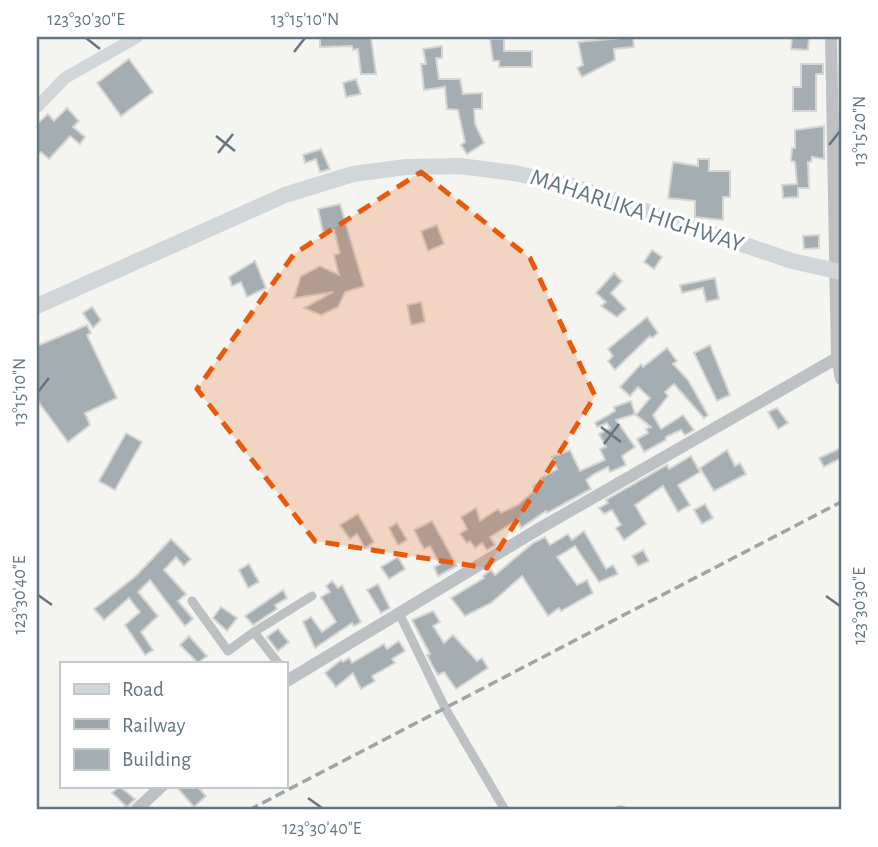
<svg xmlns="http://www.w3.org/2000/svg" width="878" height="847" viewBox="0 0 878 847" font-family="'Alegreya Sans',sans-serif">
<style>
.building{fill:#a4adb1;stroke:#d6d5d3;stroke-width:2}
.lines{fill:none;stroke-linecap:round;stroke-linejoin:round}
.minor{stroke:#bdc1c4;stroke-width:9}
.tertiary{stroke:#bdc1c4;stroke-width:12}
.secondary{stroke:#d1d6d9;stroke-width:12}
.trunk{stroke:#d1d6d9;stroke-width:16}
.rail{stroke:#9ea5a9;stroke-width:3.5;stroke-dasharray:10 5;stroke-linecap:butt}
.marked{fill:#e8590c;fill-opacity:0.2;stroke:#e8590c;stroke-width:5;stroke-dasharray:14 9;stroke-linejoin:round}
.ticks{fill:none;stroke:#647680;stroke-width:2.5}
.labels{text-anchor:middle;dominant-baseline:central;stroke-width:7;stroke-linejoin:round;paint-order:stroke}
.street-label{font-size:24px;fill:#647680;stroke:#fff}
.neatline{fill:none;stroke:#647680;stroke-width:2.5}
.ticks-label{font-size:18px;text-anchor:middle;fill:#647680}
</style>
<rect width="100%" height="100%" fill="#f4f4f0"/>
<g class="building">
<path d="M320 37H371L376 74H361L358 49 353 50 352 46 320 47Z"/>
<path d="M633 37 634 47 614 49 615 60 582 77 577 68 583 65 578 42Z"/>
<path d="M792 37H809L808 50 791 49Z"/>
<path d="M490 39H504V51H532V67H499V61H493Z"/>
<path d="M442 46V58H436L439 79H460L463 94 482 93V109H474L475 124 484 143 467 154 461 145 465 142 458 110 447 109 445 87 424 90 421 64H426L423 49Z"/>
<path d="M129 59 153 92 121 116 97 83Z"/>
<path d="M801 64H823V74H816V111H793V87H801Z"/>
<path d="M356 79 361 94 346 97 343 83Z"/>
<path d="M67 108 79 121 73 127 85 137 80 144 70 136 49 159 41 152 37 156V124L48 114 54 121Z"/>
<path d="M824 126V159L812 157 811 162H808L809 188H798V197L783 198 782 185 797 184 795 162 791 161 792 148H795V130Z"/>
<path d="M321 149 330 169 320 172 316 159 305 163 303 155Z"/>
<path d="M698 159H709V171H730V197H723V220L695 217V201L668 198 673 162 698 166Z"/>
<path d="M340 204 364 286 345 292 338 307 321 315 304 308 333 292 294 298 301 276 320 266 339 275 334 255 340 253 334 230 323 232 318 209Z"/>
<path d="M437 225 444 244 428 251 421 231Z"/>
<path d="M819 235V248L804 249 803 236Z"/>
<path d="M652 250 662 257 654 269 644 262Z"/>
<path d="M255 261 266 288 247 297 241 282 232 286 229 277Z"/>
<path d="M614 273 622 281 611 293 626 309 617 317 601 306 606 302 596 293Z"/>
<path d="M715 278 719 299 706 302 703 288 682 293 680 285Z"/>
<path d="M421 302 425 322 411 325 407 305Z"/>
<path d="M92 307 101 320 93 328 83 313Z"/>
<path d="M647 317 658 333 652 338 650 336 615 370 608 361 613 356 608 349Z"/>
<path d="M87 325 91 333 87 335 117 398 85 413 90 425 68 442 37 400V346Z"/>
<path d="M710 345 730 395 717 401 694 353Z"/>
<path d="M667 348 677 361 673 364 688 380 708 415 704 418 674 384 665 392 668 396 653 415 661 429 683 415 694 430 685 435 681 430 666 437V440L644 452 637 439 648 433 646 429 651 427 636 415 650 398 638 387 630 396 620 387 641 364 643 367Z"/>
<path d="M631 401 635 414 616 420 635 447 622 456 626 465 610 472 608 467 594 474 586 480 591 489 547 513 546 511 521 528 517 520 490 537 495 545 487 550 482 543 475 548 470 541 467 543 460 534 467 529 461 517 476 508 480 521 498 509 501 513 518 505 535 490 533 486 542 480 541 478 557 469 552 457 570 450 580 471 605 460 600 449 606 447 599 434 610 428 607 423 597 427 595 423 615 411 614 407Z"/>
<path d="M777 408 788 423 778 429 768 412Z"/>
<path d="M126 433 142 442 115 490 99 481Z"/>
<path d="M841 448V458L824 467 819 458Z"/>
<path d="M727 450 735 466 740 463 746 474 714 491 700 468Z"/>
<path d="M691 456 700 472 678 485 690 505 678 512 663 486 635 505 646 524 624 540 616 528 621 525 612 510 604 514 599 508 608 503 606 500 667 465 669 469Z"/>
<path d="M705 504 713 518 702 524 694 510Z"/>
<path d="M358 514 374 542 365 548 357 534 350 539 340 525Z"/>
<path d="M432 521 457 566 438 576 434 567 440 564 430 546 424 549 414 530Z"/>
<path d="M397 523 407 540 398 545 389 528Z"/>
<path d="M584 531 606 569 613 565 618 574 599 582 575 546 557 557 577 585 587 580 593 593 561 611 559 608 548 616 522 576 491 603 465 616 451 598 484 578 483 576 491 570 495 575 533 543 545 537 550 545 568 534 572 540Z"/>
<path d="M171 539 191 559 184 566 176 557 164 570 186 594 178 601 193 619 185 626 150 580 138 592 158 616 141 632 153 650 145 655 125 625 140 612 129 598 104 620 94 609 136 576Z"/>
<path d="M643 550 649 561 638 566 632 556Z"/>
<path d="M398 557 405 569 389 579 381 567Z"/>
<path d="M249 564 259 582 248 588 239 570Z"/>
<path d="M332 581 338 588 342 585 361 622 354 626 352 623 315 648 303 622 311 617 322 632 336 622 321 597 330 592 326 586Z"/>
<path d="M378 584 390 608 381 613 367 590Z"/>
<path d="M283 590 287 598 275 605 277 609 253 625 245 616Z"/>
<path d="M221 607 237 618 227 631 213 618Z"/>
<path d="M433 611 440 622 433 626 444 643 453 635 477 661 482 658 488 668 456 689 444 672 438 675 433 667 427 655 430 654 412 620Z"/>
<path d="M278 629 289 642 278 651 267 637Z"/>
<path d="M189 636 207 656 198 663 180 645Z"/>
<path d="M399 641 405 651 392 659 395 663 372 676 375 681 361 689 353 673 336 687 325 673 341 660 343 662 349 658 352 663 384 644 387 649Z"/>
<path d="M119 786 135 799 127 807 112 793Z"/>
<path d="M176 786H197L206 796 194 807Z"/>
</g>
<g class="lines">
<g class="minor">
<path d="M192 601 228 651 254 632 278 663"/>
<path d="M399 613 445 708 505 810"/>
<path d="M254 632 312 596"/>
<path d="M619 810H622"/>
</g>
<g class="tertiary">
<path d="M831 37 837 358 841 379"/>
<path d="M285 682 542 527 837 358"/>
<path d="M136 810 162 786"/>
</g>
<path class="secondary" d="M37 107 65 78 137 37"/>
<path class="trunk" d="M37 306 285 195 353 174 406 167 460 166 514 173 569 185 792 261 841 272"/>
<path class="rail" d="M249 810 841 502"/>
</g>
<path class="marked" d="M421 172 530 258 595 396 487 568 315 541 197 389 294 254Z"/>
<path class="ticks" d="M86 38 100 49M294 52 305 38M216 136 235 151M829 145 840 131M218 153 233 134M38 392 49 378M601 427 621 442M604 444 619 424M38 595 52 605M826 596 840 606M308 798 322 808"/>
<g class="labels">
<g class="street-label">
<text transform="translate(637 211) rotate(18)">MAHARLIKA HIGHWAY</text>
</g>
</g>
<rect width="878" height="847" fill="none" stroke="#ffffff" stroke-width="77"/>
<rect x="60" y="662" width="228" height="126" fill="#ffffff" stroke="#c1c8cc" stroke-width="2"/>
<rect x="74" y="684" width="35" height="10" fill="#d1d6d9" stroke="#c1c8cc" stroke-width="2"/>
<text x="122" y="696" font-size="21" fill="#647680">Road</text>
<rect x="74" y="719" width="35" height="10" fill="#9ea5a9" stroke="#c1c8cc" stroke-width="2"/>
<text x="122" y="732" font-size="21" fill="#647680">Railway</text>
<rect x="74" y="749" width="35" height="21" fill="#a4adb1" stroke="#c1c8cc" stroke-width="2"/>
<text x="122" y="766" font-size="21" fill="#647680">Building</text>
<rect x="38" y="38" width="802" height="770" class="neatline"/>
<g class="ticks-label">
<text x="86" y="25">123°30'30"E</text>
<text x="305" y="25">13°15'10"N</text>
<text transform="translate(859 131) rotate(-90)" y="6">13°15'20"N</text>
<text transform="translate(19 392) rotate(-90)" y="6">13°15'10"N</text>
<text transform="translate(19 595) rotate(-90)" y="6">123°30'40"E</text>
<text transform="translate(859 606) rotate(-90)" y="6">123°30'30"E</text>
<text x="322" y="834">123°30'40"E</text>
</g>
</svg>
